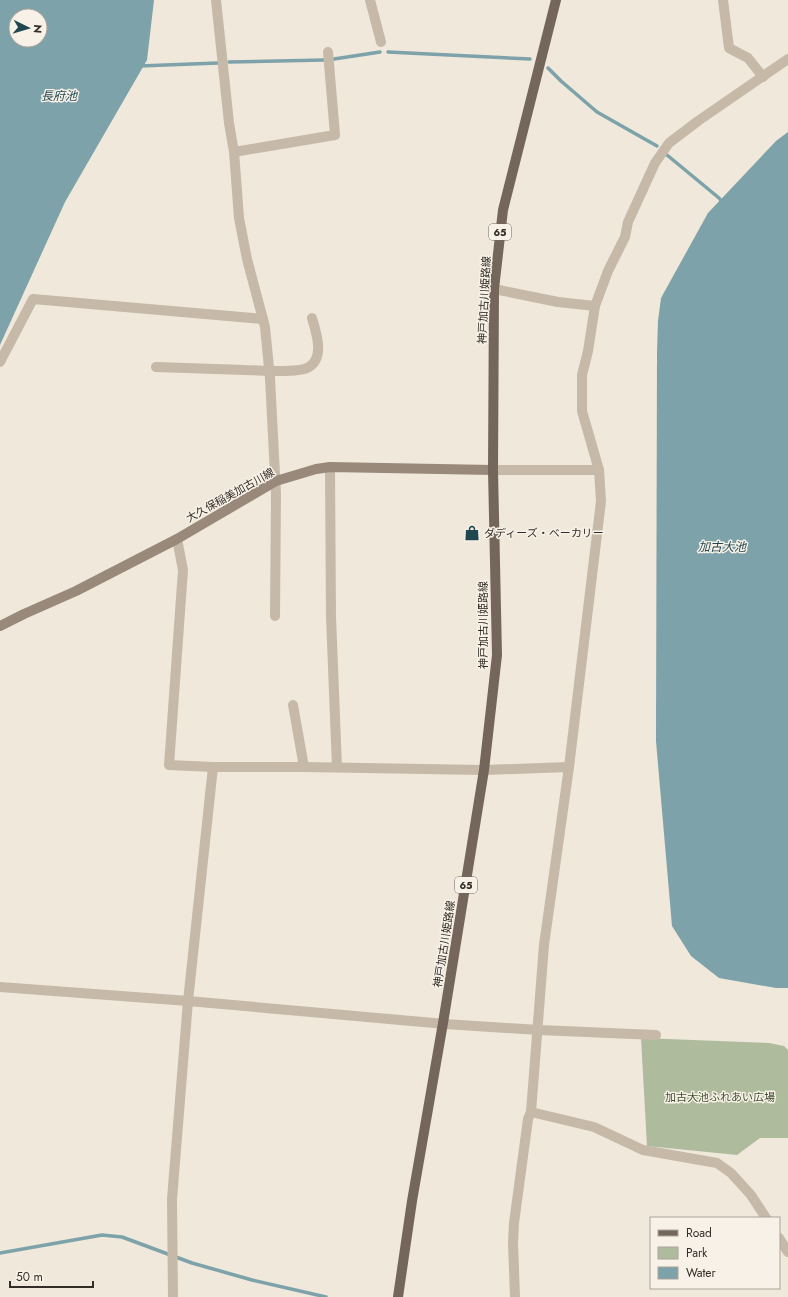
<svg xmlns="http://www.w3.org/2000/svg" width="788" height="1297" viewBox="0 0 788 1297" font-family="Jost,'Noto Sans JP',sans-serif">
<style>
.green{fill:#aebc9d}
.water{fill:#7da2a9;fill-rule:evenodd}
.lines{fill:none;stroke-linecap:round;stroke-linejoin:round}
.stream{stroke:#7da2a9;stroke-width:3.5}
.street{stroke:#c6b9a8;stroke-width:10}
.secondary{stroke:#99897a;stroke-width:10}
.primary{stroke:#74665a;stroke-width:10}
.labels{text-anchor:middle;dominant-baseline:central;stroke-width:3;stroke-linejoin:round;paint-order:stroke}
.shield{fill:#f7f1e7;stroke:#6e6861;stroke-width:1}
.shield-label{font-size:10px;font-weight:bold;fill:#332d28}
.street-label{font-size:11px;fill:#332d28;stroke:#f7f1e7}
.poi-label{font-size:11px;fill:#332d28;stroke:#f7f1e7;text-anchor:start}
.park-label{font-size:11px;fill:#3f4f2e;stroke:#f7f1e7}
.water-label{font-size:12px;font-style:italic;fill:#214851;stroke:#f7f1e7}
</style>
<rect width="100%" height="100%" fill="#efe8db"/>
<path class="green" d="M641 1038 769 1043 784 1046 788 1050V1138H760L737 1155 647 1146Z"/>
<g class="water">
<path d="M0 0H154L147 60 65 202 0 345ZM16 16H40V40H16Z"/>
<path d="M788 132V988H776L719 978 691 956 672 926 656 741 657 352 658 321 661 298 708 213 776 141Z"/>
</g>
<g class="lines">
<g class="stream">
<path d="M388 52 530 59"/>
<path d="M334 59 380 52"/>
<path d="M229 62 324 60"/>
<path d="M139 66 218 63"/>
<path d="M548 68 561 81 597 112 657 146"/>
<path d="M667 155 719 198 723 203"/>
<path d="M0 1253 102 1235 122 1237 192 1263 252 1280 326 1297"/>
</g>
<g class="street">
<path d="M216 0 229 123 234 152 239 218 247 259 265 327 270 378 276 494 275 616"/>
<path d="M370 0 381 42"/>
<path d="M723 0 729 48 748 58 763 77"/>
<path d="M234 152 335 135 328 52"/>
<path d="M494 289 558 302 595 306"/>
<path d="M0 362 33 299 263 319"/>
<path d="M156 367C186 368 215 369 245 370 259 370 298 374 309 367 325 357 316 332 312 318"/>
<path d="M330 467 331 617 337 767"/>
<path d="M493 470H599"/>
<path d="M177 539 183 570 169 765 213 767H304L484 770 569 767"/>
<path d="M293 705 304 767"/>
<path d="M0 987 188 1001 445 1024 539 1030 656 1035"/>
<path d="M531 1112 594 1127 643 1150 717 1163 731 1173 751 1195 766 1218"/>
<path d="M779 1238 788 1252"/>
<path d="M173 1297 172 1199 188 1001 213 767"/>
<path d="M515 1297 513 1243 514 1223 528 1119 531 1112 544 945 569 767 601 501 599 470 582 411V375L588 351 595 306 608 271 625 237 628 222 655 163 669 143 698 121 788 59"/>
</g>
<path class="secondary" d="M0 626 24 614 76 591 177 539 276 481 316 469 330 467 493 470"/>
<path class="primary" d="M398 1297 412 1201 443 1023 484 770 497 655 493 470 494 289 503 210 556 0"/>
</g>
<defs>
<g id="shop-bare" transform="scale(1.2)"><path d="M-5-2.5h2.3a2.7 3.5 0 0 1 5.4 0H5L5.5 6h-11ZM-1.5-2.5h3a1.5 2.3 0 0 0-3 0Z" fill="#214851" stroke="#f7f1e7" stroke-width="2.5" paint-order="stroke"/></g>
</defs>
<g fill-rule="evenodd">
<use href="#shop-bare" x="472" y="533"/>
</g>
<g class="labels">
<g class="shield">
<rect x="489" y="224" width="22" height="16" rx="3"/>
<rect x="455" y="877" width="22" height="16" rx="3"/>
</g>
<g class="shield-label">
<text x="500" y="232">65</text>
<text x="466" y="885">65</text>
</g>
<g class="street-label">
<text transform="translate(484 300) rotate(-87)">神戸加古川姫路線</text>
<text transform="translate(230 495) rotate(-29)">大久保稲美加古川線</text>
<text transform="translate(483 625) rotate(-90)">神戸加古川姫路線</text>
<text transform="translate(444 944) rotate(-81)">神戸加古川姫路線</text>
</g>
<g class="poi-label">
<text x="484" y="533">ダディーズ・ベーカリー</text>
</g>
<g class="park-label">
<text x="720" y="1097">加古大池ふれあい広場</text>
</g>
<g class="water-label">
<text x="59" y="96">長府池</text>
<text x="722" y="547">加古大池</text>
</g>
</g>
<rect x="650" y="1217" width="130" height="72" fill="#f7f1e7" stroke="#a9a39b"/>
<rect x="658" y="1230" width="20" height="6" fill="#74665a" stroke="#a9a39b"/>
<text x="686" y="1237" font-size="12" fill="#332d28">Road</text>
<rect x="658" y="1247" width="20" height="12" fill="#aebc9d" stroke="#a9a39b"/>
<text x="686" y="1257" font-size="12" fill="#332d28">Park</text>
<rect x="658" y="1267" width="20" height="12" fill="#7da2a9" stroke="#a9a39b"/>
<text x="686" y="1277" font-size="12" fill="#332d28">Water</text>
<g transform="translate(28 28) rotate(95)"><circle r="19" fill="#f7f1e7" stroke="#a9a39b"/>
<path d="M0-3L7 15L0 10L-7 15Z" fill="#214851"/>
<text y="-6" font-size="11" font-weight="bold" text-anchor="middle" fill="#332d28">N</text>
</g>
<path d="M10 1281v6h83v-6" fill="none" stroke="#332d28" stroke-width="2"/>
<text x="16" y="1281" font-size="12" fill="#332d28" stroke="#f7f1e7" stroke-width="3" paint-order="stroke">50 m</text>
</svg>
